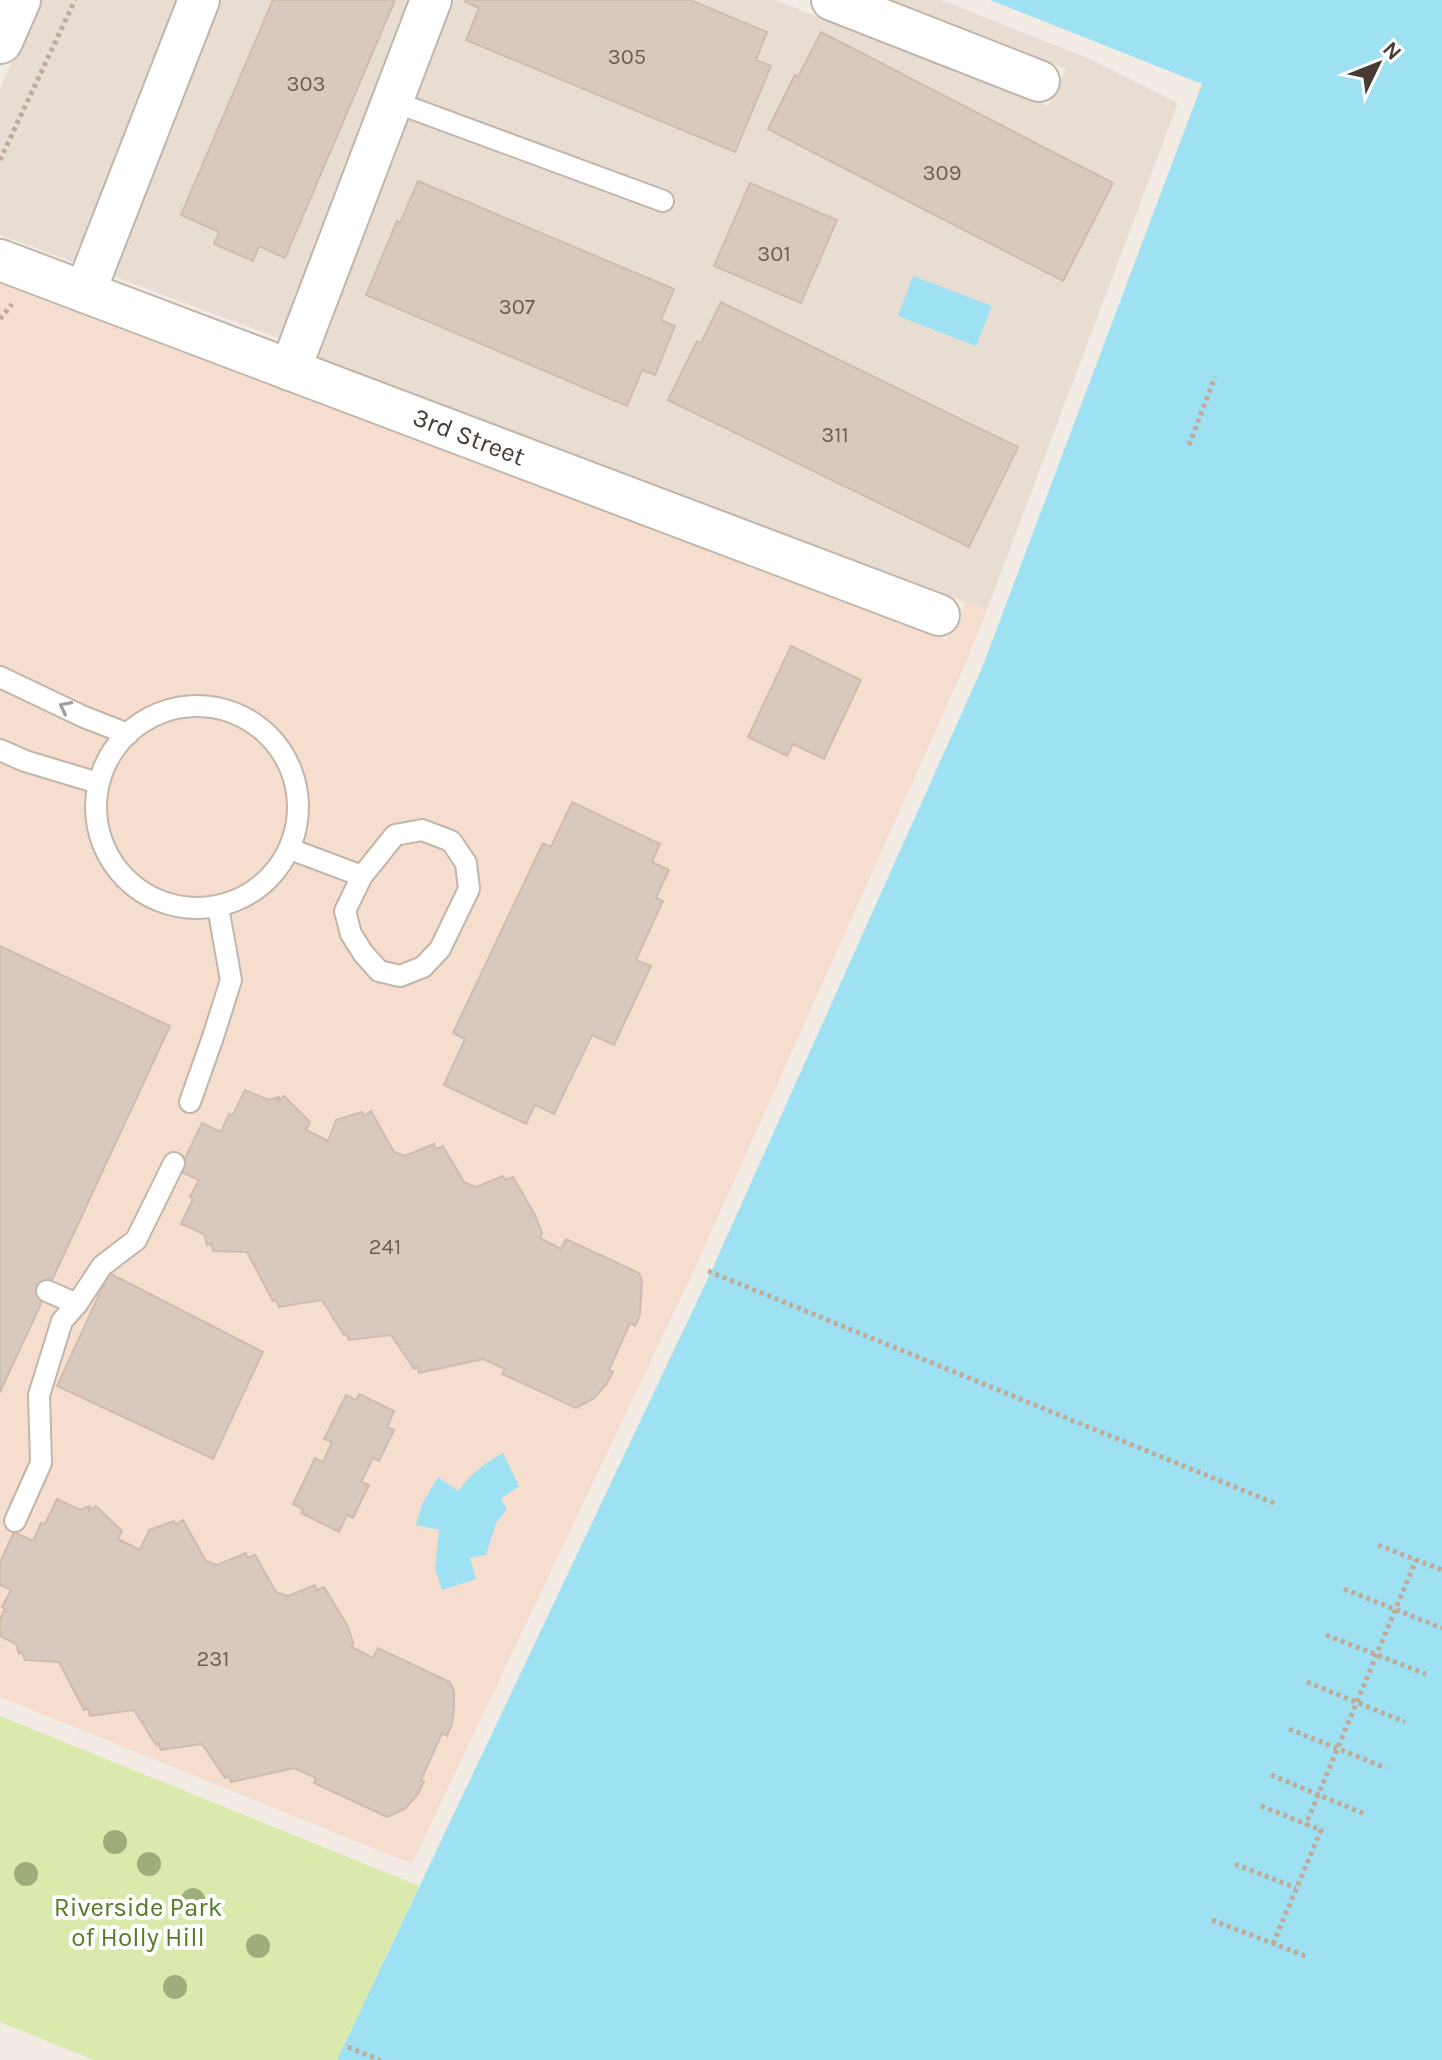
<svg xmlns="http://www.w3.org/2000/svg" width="1442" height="2060" viewBox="0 0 1442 2060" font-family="Karla,sans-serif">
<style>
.residential{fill:#e7ddd3}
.commercial{fill:#f6decf}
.green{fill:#dae9ac}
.water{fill:#9ee1f3}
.building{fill:#d8c8bd;stroke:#d0bcad;stroke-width:2}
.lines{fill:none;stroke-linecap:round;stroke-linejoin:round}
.service-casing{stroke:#c2b5aa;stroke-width:24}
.minor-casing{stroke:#c2b5aa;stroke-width:44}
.tertiary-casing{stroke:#c2b5aa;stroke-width:48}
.path{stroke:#c1ab98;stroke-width:5;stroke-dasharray:4 4;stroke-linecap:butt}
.service{stroke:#fff;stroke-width:20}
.minor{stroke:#fff;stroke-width:40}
.tertiary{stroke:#fff;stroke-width:44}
.tree{fill:#9dad7c}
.oneway{stroke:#a29e9a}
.labels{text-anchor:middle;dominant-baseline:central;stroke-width:8;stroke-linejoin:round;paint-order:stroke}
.number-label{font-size:22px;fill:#6a5f56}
.street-label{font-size:26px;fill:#463c34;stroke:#fff}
.park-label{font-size:26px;fill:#567a26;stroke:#fff}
</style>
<rect width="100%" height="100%" fill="#f3ece5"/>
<g class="residential">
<path d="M39 0H178L76 263 0 235V89Z"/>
<path d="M220 0H411L281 339 112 276Z"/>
<path d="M452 0H775L1048 106 1066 69 890 0H941L1090 59 1178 103 987 610 315 357Z"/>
</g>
<path class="commercial" d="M0 284 947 640 965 603 315 357 987 610 966 663 696 1266 412 1864 0 1697Z"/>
<path class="green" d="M0 1716 419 1886 337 2060H94L0 2022Z"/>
<g class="water">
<path d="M990 0H1442V2060H337L711 1272 982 668 1202 84Z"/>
<path d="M913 276 992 306 976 346 898 316Z"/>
<path d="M503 1453 519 1486 501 1499 507 1509 496 1523 486 1555 470 1558 476 1579 442 1590 435 1568 439 1530 416 1525 422 1504 438 1477 458 1491C471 1474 484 1463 503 1453Z"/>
</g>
<g class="building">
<path d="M273 0H395L285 258 259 246 253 261 214 244 219 232 181 215Z"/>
<path d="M466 0H690L767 32 756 60 771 66 735 152 466 40 479 8 465 2Z"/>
<path d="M821 32 1113 183 1063 281 768 129 795 75 798 77Z"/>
<path d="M418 181 674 289 661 320 675 326 655 375 642 370 627 406 366 295 397 221 400 223Z"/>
<path d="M750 183 837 220 801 303 714 266Z"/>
<path d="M721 302 1018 447 969 547 668 400 697 341 701 343Z"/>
<path d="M791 646 861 680 824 759 793 744 787 756 748 737Z"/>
<path d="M572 802 660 844 652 862 669 870 656 898 663 901 636 960 651 966 614 1045 592 1035 554 1114 535 1105 526 1124 444 1085 465 1039 453 1033 543 843 551 847Z"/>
<path d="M0 946 170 1026 0 1392Z"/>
<path d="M245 1090 269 1100 279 1097 277 1102 284 1096 310 1122 306 1130 328 1141 336 1120 362 1112 364 1116 371 1111 394 1152 405 1156 434 1144 435 1149 443 1146 464 1182 476 1187 503 1176 505 1180 513 1177 535 1215 542 1233 540 1238 561 1249 566 1239 639 1273 642 1281 640 1315 635 1326 630 1323 609 1370 613 1372 606 1385 593 1399 576 1408 502 1374 505 1369 483 1359 419 1373 418 1367 414 1369 391 1335 349 1340 346 1333 344 1335 322 1300 279 1307 276 1300 273 1301 247 1252 213 1251 211 1243 207 1245 204 1234 181 1224 193 1199 190 1197 199 1180 179 1171 202 1123 221 1132 229 1114 233 1115Z"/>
<path d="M109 1273 263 1352 213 1459 57 1386Z"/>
<path d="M359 1394 394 1411 387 1427 394 1430 379 1461 373 1458 361 1482 369 1485 353 1518 347 1515 339 1532 301 1513 303 1509 293 1504 315 1458 323 1462 332 1442 324 1439 346 1395 356 1400Z"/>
<path d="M57 1499 80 1510 90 1506 89 1511 96 1506 122 1531 118 1539 140 1550 149 1530 174 1521 175 1525 183 1520 206 1561 217 1565 246 1553 247 1558 255 1555 276 1592 288 1596 315 1585 317 1590 324 1587 347 1625 353 1642 352 1647 373 1658 378 1648 450 1682 454 1691V1707L452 1724 447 1736 442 1733 421 1780 424 1781 418 1794 405 1809 387 1817 314 1783 316 1778 294 1768 231 1782 229 1776 225 1778 202 1744 161 1750 158 1743 156 1745 134 1710 90 1716 88 1709 84 1710 59 1662 25 1660 22 1652 19 1654 16 1644 0 1636V1619L5 1609 2 1607 11 1590 0 1585V1562L14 1532 33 1541 41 1523 45 1524Z"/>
</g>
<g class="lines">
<g class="service-casing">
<g id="service">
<path d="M392 101 663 201"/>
<path d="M0 677 84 717 128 734"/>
<circle cx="197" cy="807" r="101"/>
<path d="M0 750 25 761 98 783"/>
<path d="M290 849 362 876 395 835 422 830 451 841 466 863 469 889 440 949 423 967 400 976 379 971 363 953 351 934 345 911 362 876"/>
<path d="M190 1102 213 1037 231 980 218 907"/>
<path d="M47 1291 77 1304"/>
<path d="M15 1521 41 1463 39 1395 62 1321 77 1304 102 1266 136 1240 174 1163"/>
</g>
</g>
<g class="minor-casing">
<g id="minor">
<path d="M832 0 1039 81"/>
<path d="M0 260 939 615"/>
<path d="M85 292 199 0"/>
<path d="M290 370 431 0"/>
</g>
</g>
<g class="tertiary-casing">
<path id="tertiary" d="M0 41 18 0"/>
</g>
<g class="path">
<path d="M0 160 75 0"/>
<path d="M0 319 12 304"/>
<path d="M1189 445 1215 377"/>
<path d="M708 1271 1274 1503"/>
<path d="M1378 1545 1442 1570"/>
<path d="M1344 1589 1442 1628"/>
<path d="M1326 1635 1426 1674"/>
<path d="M1307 1682 1405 1722"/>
<path d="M1289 1729 1386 1768"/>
<path d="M1271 1775 1367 1815"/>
<path d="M1261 1806 1306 1824"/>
<path d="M1235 1864 1296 1888"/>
<path d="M1212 1920 1308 1957"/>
<path d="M1273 1944 1321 1830 1306 1824 1416 1560"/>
<path d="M348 2047 380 2060"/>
</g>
<use href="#service" class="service"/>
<use href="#minor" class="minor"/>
<use href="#tertiary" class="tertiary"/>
</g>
<g class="tree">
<circle cx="115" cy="1842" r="12"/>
<circle cx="149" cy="1864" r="12"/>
<circle cx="26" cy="1874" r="12"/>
<circle cx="193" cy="1900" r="12"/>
<circle cx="258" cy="1946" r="12"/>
<circle cx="175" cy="1987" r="12"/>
</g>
<defs><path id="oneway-chevron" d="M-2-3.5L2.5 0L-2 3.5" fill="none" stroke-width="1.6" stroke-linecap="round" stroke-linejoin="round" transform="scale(2)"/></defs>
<use class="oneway" href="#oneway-chevron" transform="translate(65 707) rotate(-153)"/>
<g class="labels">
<g class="number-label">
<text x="627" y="57">305</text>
<text x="306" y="84">303</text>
<text x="942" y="173">309</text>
<text x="774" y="254">301</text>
<text x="517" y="307">307</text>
<text x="835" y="435">311</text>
<text x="385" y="1247">241</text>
<text x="213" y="1659">231</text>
</g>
<g class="street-label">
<text transform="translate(469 437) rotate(21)">3rd Street</text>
</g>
<g class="park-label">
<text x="138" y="1907">Riverside Park<tspan x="138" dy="30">of Holly Hill</tspan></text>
</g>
</g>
<g transform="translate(1378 64) rotate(47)" stroke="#ffffff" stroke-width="6" paint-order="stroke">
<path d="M0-6L14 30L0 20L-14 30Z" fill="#463c34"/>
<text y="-12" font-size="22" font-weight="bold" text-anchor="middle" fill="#463c34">N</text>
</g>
</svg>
